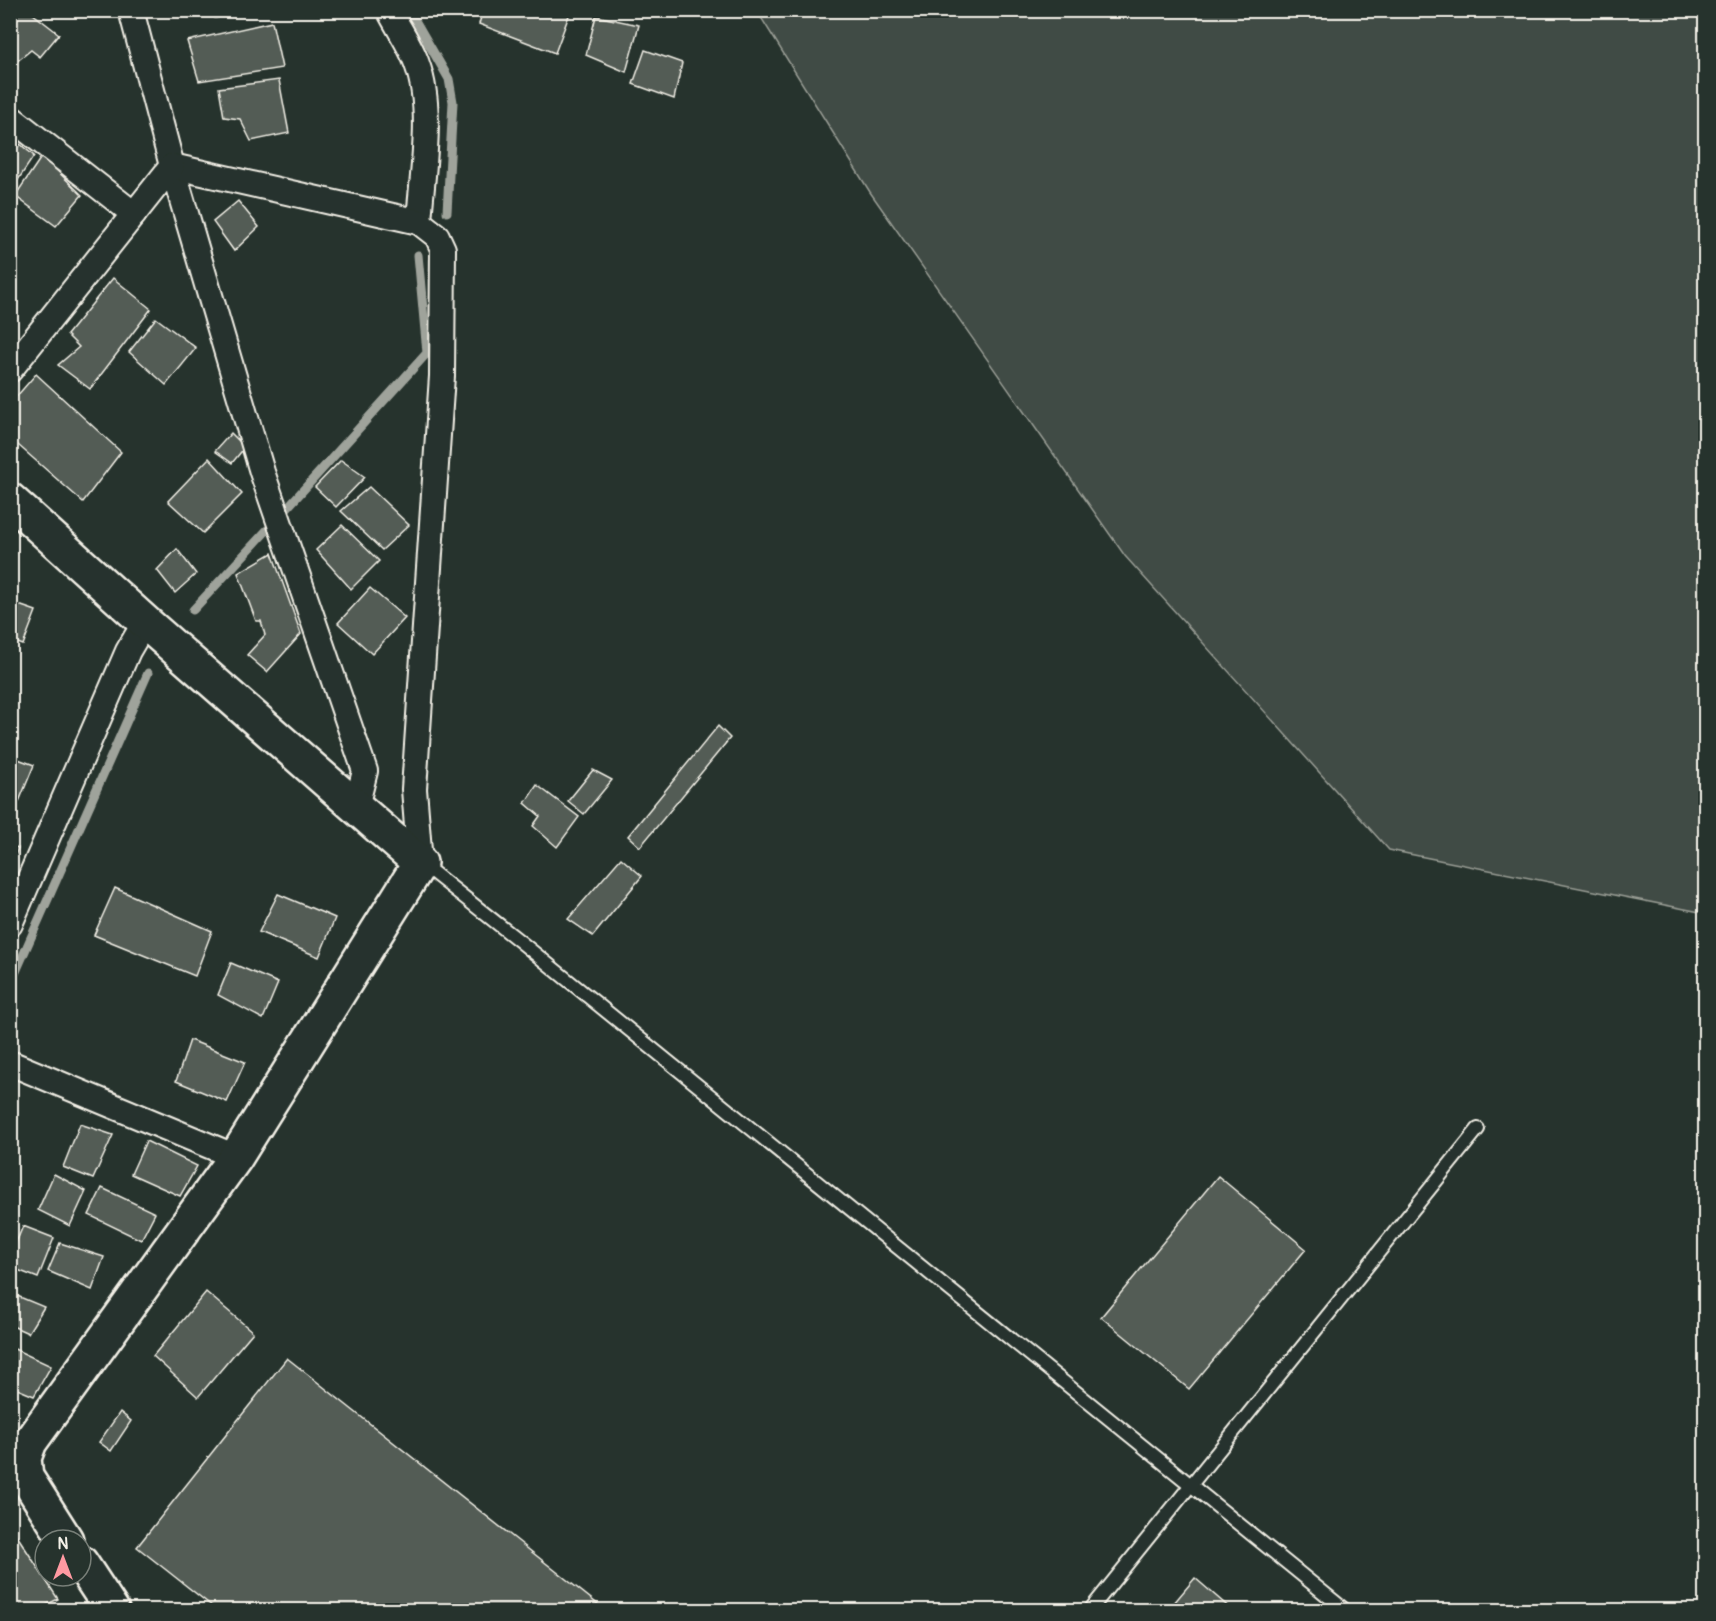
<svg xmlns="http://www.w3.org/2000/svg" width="1716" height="1621" viewBox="0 0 1716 1621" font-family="Pangolin,sans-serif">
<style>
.green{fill:#414b45;stroke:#9a9e96;stroke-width:1.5}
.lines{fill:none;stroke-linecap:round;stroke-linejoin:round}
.stream{stroke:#9fa39b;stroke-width:9}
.building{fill:#525c55;stroke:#f4f1e8;stroke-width:1.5}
.lane-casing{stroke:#f4f1e8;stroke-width:16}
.street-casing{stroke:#f4f1e8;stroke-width:28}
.secondary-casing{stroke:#f4f1e8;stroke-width:38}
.lane{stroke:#26332d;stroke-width:12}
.street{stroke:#26332d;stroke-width:24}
.secondary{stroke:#26332d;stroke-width:33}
</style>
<rect width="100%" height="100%" fill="#26332d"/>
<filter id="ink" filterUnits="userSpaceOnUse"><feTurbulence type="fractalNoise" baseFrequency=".0167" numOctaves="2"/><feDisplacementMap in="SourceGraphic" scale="12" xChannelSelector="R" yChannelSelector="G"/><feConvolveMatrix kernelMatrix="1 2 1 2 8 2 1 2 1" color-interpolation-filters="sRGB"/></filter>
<g filter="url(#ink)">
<path class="green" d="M757 11H1705V913L1389 850 1125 556 870 192Z"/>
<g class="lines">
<g class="stream">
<path d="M409 10 449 79 453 102 447 212"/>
<path d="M286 509 427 353 418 255"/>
<path d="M193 610 267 530"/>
<path d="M10 985 148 673"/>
</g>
</g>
<g class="building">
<path d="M10 10H28L59 34 40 57 31 50 10 67Z"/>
<path d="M213 10H250L215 18Z"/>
<path d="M483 10H571L555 53 479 24Z"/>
<path d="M596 16 639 25 626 72 586 55Z"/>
<path d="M272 22 282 68 199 81 187 41Z"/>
<path d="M645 50 682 63 674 99 633 84Z"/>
<path d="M279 80 289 133 251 141 240 119 224 117 219 88Z"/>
<path d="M20 144 34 156 12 189 10 158Z"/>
<path d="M42 156 82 195 56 226 15 196Z"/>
<path d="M238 201 259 227 234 251 213 222Z"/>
<path d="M113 278 151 309 90 389 58 365 79 347 67 335Z"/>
<path d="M156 318 196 348 166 385 129 352Z"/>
<path d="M36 374 121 452 83 502 10 438V404Z"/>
<path d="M231 433 245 447 232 463 215 451Z"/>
<path d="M209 458 242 494 203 533 168 501Z"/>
<path d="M341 460 365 477 336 507 315 487Z"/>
<path d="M369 487 409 525 382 550 341 511Z"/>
<path d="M342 525 379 561 351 589 316 550Z"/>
<path d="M177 549 196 574 175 593 157 570Z"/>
<path d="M272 553 301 634 267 672 247 655 265 635 261 621H256L238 573Z"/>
<path d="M370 588 405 618 372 654 338 623Z"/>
<path d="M10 602 36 611 23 645 10 640Z"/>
<path d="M718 726 730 738 640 847 628 836Z"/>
<path d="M10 756 34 765 18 804 10 801Z"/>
<path d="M593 770 612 780 584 814 568 801Z"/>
<path d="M537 785 579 817 557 847 533 826 540 816 525 803Z"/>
<path d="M10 845 18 848 10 869Z"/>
<path d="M621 858 642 876 593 936 568 919Z"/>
<path d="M115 888 212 931 195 976 94 935Z"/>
<path d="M278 894 335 918 319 957 259 932Z"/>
<path d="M231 963 278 983 263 1019 218 995Z"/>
<path d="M190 1040 245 1062 227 1102 176 1081Z"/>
<path d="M80 1124 113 1135 93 1179 63 1167Z"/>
<path d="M146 1141 197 1166 180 1196 131 1174Z"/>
<path d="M54 1174 86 1191 70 1226 38 1210Z"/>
<path d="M1218 1176 1306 1249 1189 1389 1101 1317Z"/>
<path d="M102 1188 155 1213 141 1240 89 1215Z"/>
<path d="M23 1226 54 1238 38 1278 10 1267V1257Z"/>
<path d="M60 1243 104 1257 92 1290 48 1271Z"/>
<path d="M206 1292 253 1332 198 1397 153 1356Z"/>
<path d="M10 1293 44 1307 28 1333 10 1325Z"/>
<path d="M10 1347 51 1366 34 1396 10 1386Z"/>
<path d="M287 1358 605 1610H217L137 1547Z"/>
<path d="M120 1412 131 1421 111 1451 99 1442Z"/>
<path d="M14 1531 58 1599 36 1610H21L10 1594V1533Z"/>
<path d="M1195 1578 1232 1610H1168Z"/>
</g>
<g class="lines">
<g class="lane-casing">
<g id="lane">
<path d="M421 863 522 943 1345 1610"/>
<path d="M1090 1610 1478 1129"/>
</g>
</g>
<g class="street-casing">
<g id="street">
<path d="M131 10 172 166 262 472 365 771 356 807"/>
<path d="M389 10C398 28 411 46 417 64 434 110 422 173 419 222"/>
<path d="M10 117 134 214"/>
<path d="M172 166 419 222 437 236 443 249 442 376 414 789 420 863"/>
<path d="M10 370 172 166"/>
<path d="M10 924 128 651 145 622"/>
<path d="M10 1063 236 1157"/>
</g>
</g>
<g class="secondary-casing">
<g id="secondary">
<path d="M10 500 145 622 420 863 236 1157 30 1442 24 1458 26 1477 66 1540"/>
<path d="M81 1563 112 1610"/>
</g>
</g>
<use href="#lane" class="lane"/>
<use href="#street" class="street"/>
<use href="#secondary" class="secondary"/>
</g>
</g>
<rect width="1716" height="1621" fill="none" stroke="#26332d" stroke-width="36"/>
<rect x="18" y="18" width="1680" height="1585" fill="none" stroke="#f4f1e8" stroke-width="2" filter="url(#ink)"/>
<g transform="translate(63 1558)"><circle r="28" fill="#26332d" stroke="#787f78" stroke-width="1.5"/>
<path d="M0-4.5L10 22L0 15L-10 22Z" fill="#ff9aa2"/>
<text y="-9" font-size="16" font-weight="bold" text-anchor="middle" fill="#f4f1e8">N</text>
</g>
</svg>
